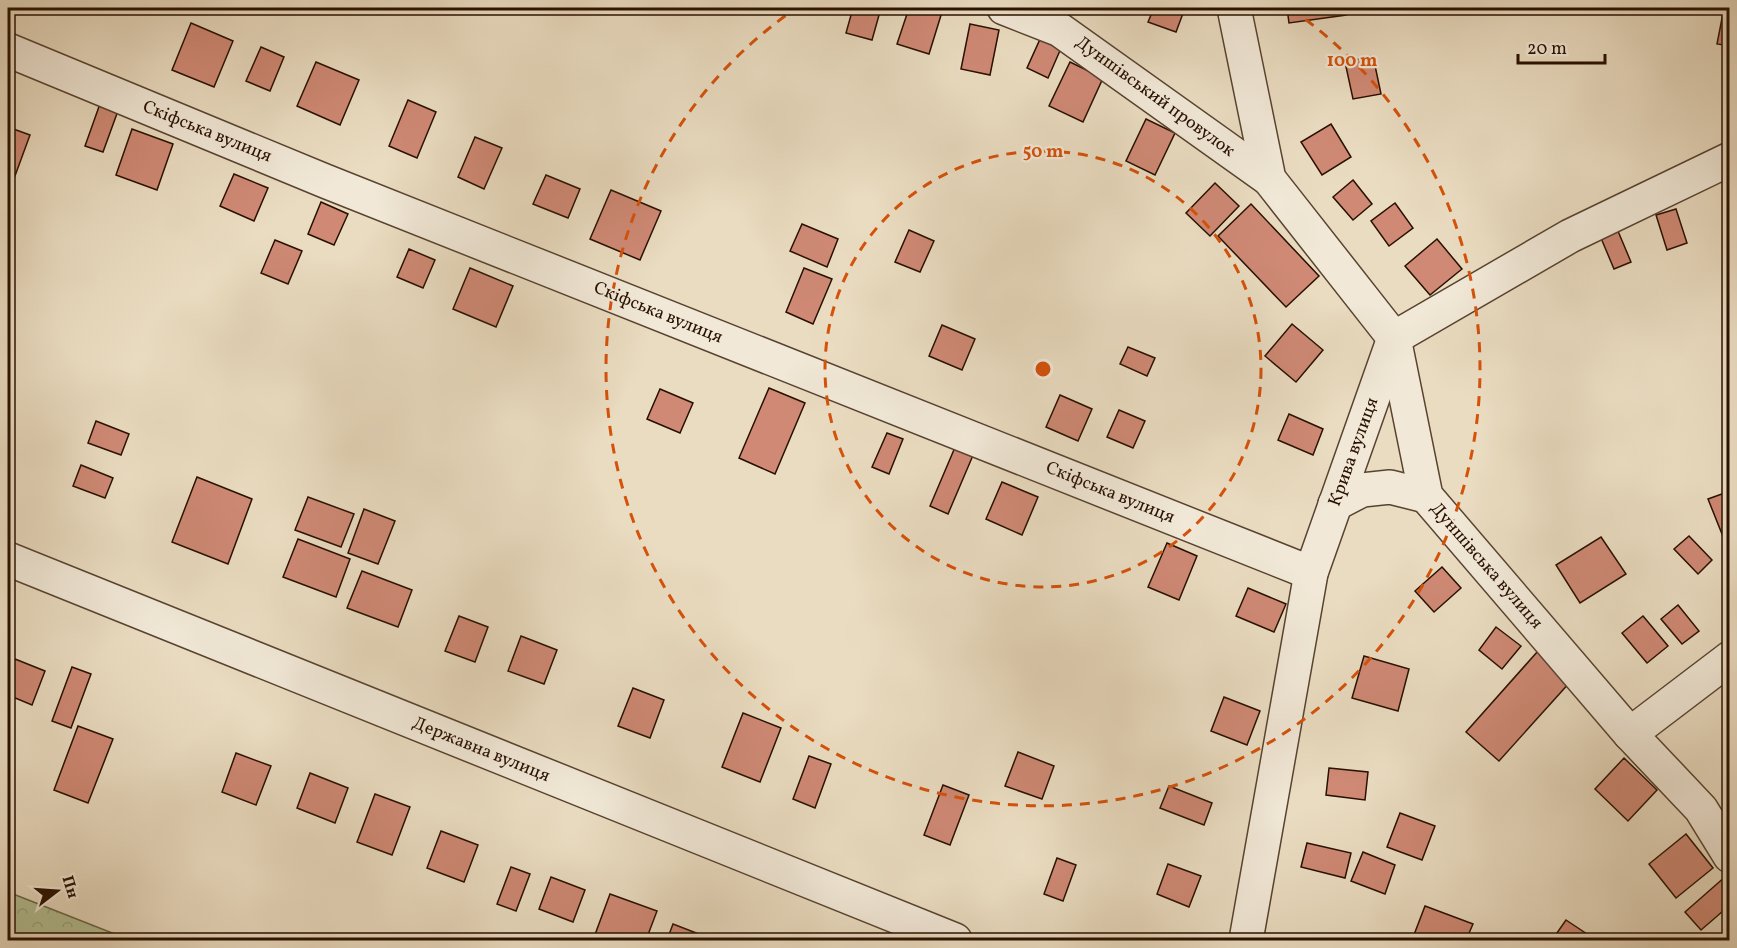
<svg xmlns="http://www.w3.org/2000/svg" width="1737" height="948" viewBox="0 0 1737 948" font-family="Vollkorn,serif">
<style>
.forest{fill:url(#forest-crowns);stroke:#6e684a;stroke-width:1.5}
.building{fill:#cf8975;stroke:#281000;stroke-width:1.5}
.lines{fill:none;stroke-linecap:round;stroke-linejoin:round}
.minor-casing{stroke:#584330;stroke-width:36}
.minor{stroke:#f1e8d7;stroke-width:33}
.ring{fill:none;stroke:#d5520b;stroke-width:3;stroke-dasharray:10 8}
.labels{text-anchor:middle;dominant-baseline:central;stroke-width:4.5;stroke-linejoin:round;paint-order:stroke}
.street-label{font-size:18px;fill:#281000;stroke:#f1e8d7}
.centre{fill:#d5520b;stroke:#f1e8d7;stroke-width:3}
.ring-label{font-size:18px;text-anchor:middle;font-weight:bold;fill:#d5520b;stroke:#f1e8d7;stroke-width:4.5;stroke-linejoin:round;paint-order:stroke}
</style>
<defs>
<pattern id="forest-crowns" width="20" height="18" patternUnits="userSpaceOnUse" patternTransform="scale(1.5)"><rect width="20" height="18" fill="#b4c195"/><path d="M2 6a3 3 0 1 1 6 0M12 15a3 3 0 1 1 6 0" fill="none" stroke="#9ba57f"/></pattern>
</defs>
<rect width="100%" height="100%" fill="#eadcc1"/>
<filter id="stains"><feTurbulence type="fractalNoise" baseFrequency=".00333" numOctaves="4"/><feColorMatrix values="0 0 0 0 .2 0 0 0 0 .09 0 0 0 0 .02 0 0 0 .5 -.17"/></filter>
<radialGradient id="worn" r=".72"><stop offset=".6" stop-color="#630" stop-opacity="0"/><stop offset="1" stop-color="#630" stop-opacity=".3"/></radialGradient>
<path class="forest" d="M8 892 130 940H8Z"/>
<g class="building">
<path d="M56 8H76L73 14Z"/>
<path d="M853 8H881L872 40 846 33Z"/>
<path d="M909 8H927L942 12 929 54 897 44Z"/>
<path d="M1154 8H1185L1176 32 1148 22Z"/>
<path d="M1287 8H1345L1346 15 1289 23Z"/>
<path d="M1724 8H1730V46L1717 44Z"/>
<path d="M191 23 233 41 214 87 172 70Z"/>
<path d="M970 24 999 30 990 75 961 69Z"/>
<path d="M1041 37 1062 46 1048 78 1027 68Z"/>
<path d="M261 47 284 57 270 91 246 81Z"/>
<path d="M1373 56 1381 94 1353 99 1345 62Z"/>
<path d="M316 62 359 80 340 125 297 106Z"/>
<path d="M1070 62 1103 78 1083 122 1049 106Z"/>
<path d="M408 100 436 112 417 158 389 146Z"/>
<path d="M101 101 119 108 103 152 85 146Z"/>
<path d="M1146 119 1175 133 1155 175 1126 161Z"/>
<path d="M1331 124 1351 157 1322 175 1301 142Z"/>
<path d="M8 127 30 135 12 184 8 182Z"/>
<path d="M132 129 173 144 157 190 116 175Z"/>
<path d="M475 137 502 148 484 189 458 177Z"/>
<path d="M234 174 268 188 254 221 220 206Z"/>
<path d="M546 175 580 189 568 218 533 204Z"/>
<path d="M1353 180 1372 204 1353 220 1333 197Z"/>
<path d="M1215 183 1239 206 1210 236 1186 213Z"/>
<path d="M611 190 661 211 640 260 590 239Z"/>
<path d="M321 202 348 214 334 245 308 234Z"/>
<path d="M1395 203 1413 228 1389 246 1371 221Z"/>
<path d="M1251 204 1319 276 1286 307 1218 236Z"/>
<path d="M1676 209 1687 243 1667 250 1656 215Z"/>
<path d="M802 224 838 239 827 267 790 251Z"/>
<path d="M1615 224 1631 262 1614 269 1598 231Z"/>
<path d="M909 230 934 241 920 272 895 262Z"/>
<path d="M1437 239 1462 269 1430 295 1405 266Z"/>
<path d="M275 240 302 251 288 284 261 273Z"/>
<path d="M409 249 435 260 423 288 397 277Z"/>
<path d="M470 268 513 286 496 327 453 309Z"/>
<path d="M804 268 832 279 813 324 786 312Z"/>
<path d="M1292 324 1323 350 1296 382 1265 356Z"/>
<path d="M942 325 975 339 962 370 929 356Z"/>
<path d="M1128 347 1155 358 1147 376 1120 364Z"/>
<path d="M769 388 805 403 775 474 739 458Z"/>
<path d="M660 389 693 403 680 433 647 419Z"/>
<path d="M1060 395 1092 409 1078 441 1046 427Z"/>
<path d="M1119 410 1145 421 1133 448 1107 437Z"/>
<path d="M1289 414 1323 429 1313 455 1278 440Z"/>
<path d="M96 421 129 434 121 455 88 443Z"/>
<path d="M887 433 903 439 889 474 872 467Z"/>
<path d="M956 445 974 453 948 514 930 506Z"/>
<path d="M81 465 113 478 105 498 73 486Z"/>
<path d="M197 477 252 499 228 564 172 542Z"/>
<path d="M1002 482 1038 497 1022 535 986 519Z"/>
<path d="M1730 491V554L1708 499Z"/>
<path d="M308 497 354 514 341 547 295 530Z"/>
<path d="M364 509 395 521 378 564 348 553Z"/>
<path d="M1689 536 1712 560 1698 574 1674 549Z"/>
<path d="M1601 537 1626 574 1580 603 1556 565Z"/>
<path d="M298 539 350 559 336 597 283 577Z"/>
<path d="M1167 543 1197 556 1179 600 1148 587Z"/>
<path d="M1442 567 1461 588 1434 612 1415 591Z"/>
<path d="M362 571 412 590 398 627 347 608Z"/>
<path d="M1248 588 1286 604 1274 632 1236 616Z"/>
<path d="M1678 605 1699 631 1682 644 1661 619Z"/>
<path d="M459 616 488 627 475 662 445 651Z"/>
<path d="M1643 616 1668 646 1647 663 1622 633Z"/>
<path d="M1496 627 1521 646 1502 669 1479 650Z"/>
<path d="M521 636 557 650 544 684 508 671Z"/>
<path d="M1538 651 1571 681 1499 761 1466 732Z"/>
<path d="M1364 656 1409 669 1398 711 1352 698Z"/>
<path d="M15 659 45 671 32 705 8 695V680Z"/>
<path d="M72 667 91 674 71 728 52 721Z"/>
<path d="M633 688 664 700 650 738 618 726Z"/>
<path d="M1224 697 1260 711 1247 745 1211 731Z"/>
<path d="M743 713 781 728 760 782 722 767Z"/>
<path d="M78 726 113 739 88 803 54 790Z"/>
<path d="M1018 752 1054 766 1042 799 1005 786Z"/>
<path d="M236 753 271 766 256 805 222 792Z"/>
<path d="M809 756 831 764 815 808 793 799Z"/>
<path d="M1624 758 1657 790 1628 821 1595 789Z"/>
<path d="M1329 768 1368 772 1365 800 1326 795Z"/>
<path d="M310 773 348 788 335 823 297 808Z"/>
<path d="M943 785 969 795 950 845 924 835Z"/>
<path d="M1169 786 1212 803 1204 825 1160 808Z"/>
<path d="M375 794 410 807 392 855 357 842Z"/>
<path d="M1400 813 1435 826 1422 860 1387 847Z"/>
<path d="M441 831 478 845 464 882 427 868Z"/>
<path d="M1686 834 1713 868 1676 898 1649 864Z"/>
<path d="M1307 843 1351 853 1345 878 1301 867Z"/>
<path d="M1363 852 1395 865 1385 894 1351 881Z"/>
<path d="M1057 858 1076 865 1063 901 1044 894Z"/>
<path d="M1168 864 1201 876 1189 907 1157 894Z"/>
<path d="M511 867 530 874 516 911 497 904Z"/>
<path d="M1726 876 1730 880V905L1701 930 1685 912Z"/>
<path d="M551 877 585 890 573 922 539 909Z"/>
<path d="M610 894 657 911 646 940H593Z"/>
<path d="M1425 906 1473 924 1466 940H1412Z"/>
<path d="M1566 920 1596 940H1552Z"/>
<path d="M673 924 709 938 708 940H667Z"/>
</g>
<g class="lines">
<g class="minor-casing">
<g id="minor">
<path d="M1004 8 1060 30 1269 179"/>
<path d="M1234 8 1269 179 1394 338 1426 496 1630 734 1701 809 1730 856"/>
<path d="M8 50 325 181 1311 573"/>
<path d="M1335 504 1362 490 1390 487 1426 496"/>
<path d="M8 559 955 940"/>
<path d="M1630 734 1730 658"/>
<path d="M1246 940 1311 573 1394 338 1570 236 1730 159"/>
</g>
</g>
<use href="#minor" class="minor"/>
</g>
<g class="ring">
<circle cx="1043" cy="369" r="218"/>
<path d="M1291 9A437 437 0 1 1 795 9"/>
</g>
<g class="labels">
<g class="street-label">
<text transform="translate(1155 97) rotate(36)">Дуншівський провулок</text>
<text transform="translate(207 132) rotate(22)">Скіфська вулиця</text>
<text transform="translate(658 313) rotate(22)">Скіфська вулиця</text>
<text transform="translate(1354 452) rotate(-70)">Крива вулиця</text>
<text transform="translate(1110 493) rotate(22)">Скіфська вулиця</text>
<text transform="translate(1486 566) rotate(49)">Дуншівська вулиця</text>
<text transform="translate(481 750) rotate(22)">Державна вулиця</text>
</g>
</g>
<circle cx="1043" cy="369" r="9" class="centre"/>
<g class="ring-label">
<text x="1352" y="66">100 m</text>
<text x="1043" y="157">50 m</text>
</g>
<rect width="1737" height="948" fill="none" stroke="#eadcc1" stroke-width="30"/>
<rect x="9" y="9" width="1719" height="930" fill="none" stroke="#281000" stroke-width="3"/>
<rect x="15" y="15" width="1707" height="918" fill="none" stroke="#281000" stroke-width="1.5"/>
<g transform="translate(57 891) rotate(73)" stroke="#f1e8d7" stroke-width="4.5" paint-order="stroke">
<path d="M0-4.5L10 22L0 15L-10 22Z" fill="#281000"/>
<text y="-9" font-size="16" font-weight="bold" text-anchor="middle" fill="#281000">Пн</text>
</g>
<path d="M1518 54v9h87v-9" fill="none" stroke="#281000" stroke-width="3"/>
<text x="1527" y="54" font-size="18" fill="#281000" stroke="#f1e8d7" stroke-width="4.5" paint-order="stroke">20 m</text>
<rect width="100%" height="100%" filter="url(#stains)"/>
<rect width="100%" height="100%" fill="url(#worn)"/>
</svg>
